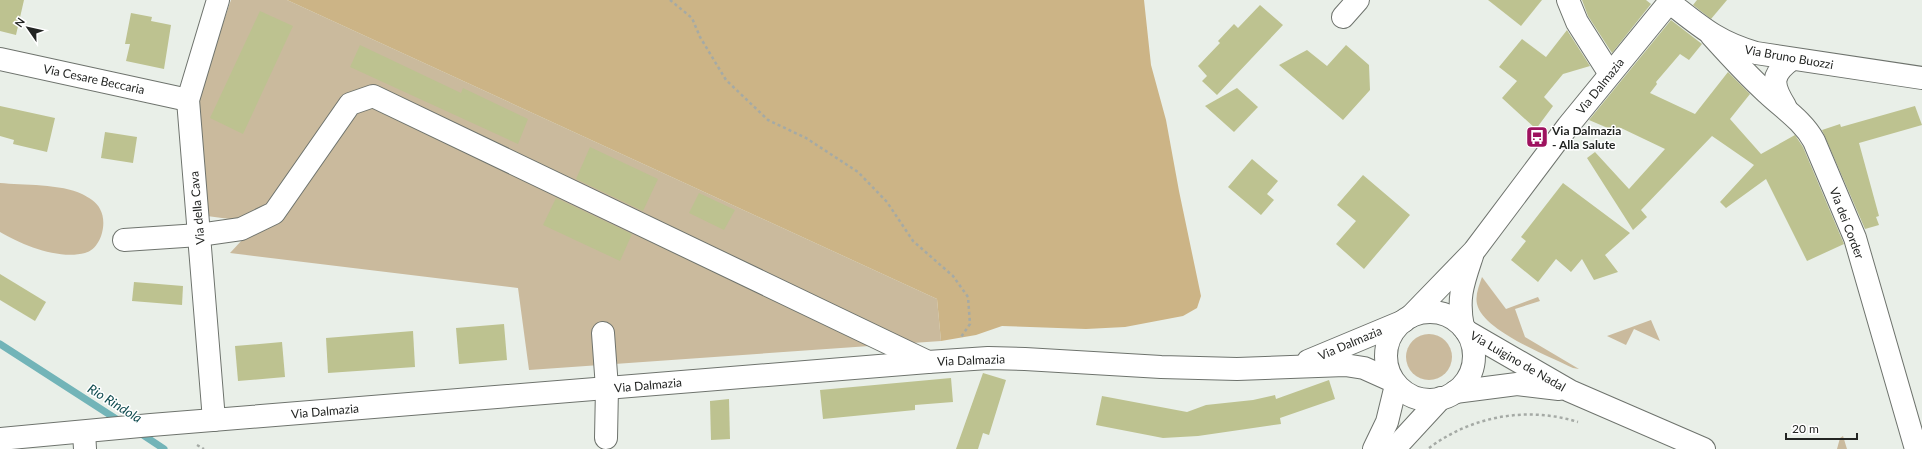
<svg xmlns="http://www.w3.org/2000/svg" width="1922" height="449" viewBox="0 0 1922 449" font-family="Lato,sans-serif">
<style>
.green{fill:#caba9d}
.forest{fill:#ccb486}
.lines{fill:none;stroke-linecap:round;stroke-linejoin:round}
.stream{stroke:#72b4b8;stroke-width:7}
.building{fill:#bdc290}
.minor-casing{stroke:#6e736d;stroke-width:24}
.major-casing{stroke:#6e736d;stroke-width:24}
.path{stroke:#a5aaa5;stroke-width:2.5;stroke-dasharray:3 3;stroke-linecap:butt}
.minor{stroke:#fff;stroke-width:22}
.major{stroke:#fff;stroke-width:22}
.labels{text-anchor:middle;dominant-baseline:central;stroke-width:3;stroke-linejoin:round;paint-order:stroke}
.street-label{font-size:12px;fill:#232523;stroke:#fff}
.poi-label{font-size:12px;font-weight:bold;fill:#232523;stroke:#fff;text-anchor:start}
.water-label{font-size:13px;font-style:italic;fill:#104b4f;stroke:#fff}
</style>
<rect width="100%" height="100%" fill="#e9efe8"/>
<g class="green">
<path d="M231 0H287L937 299 941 341 529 370 518 288 230 253 243 239 237 220 207 216 195 104Z"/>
<path d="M0 183C22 185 62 184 82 194 88 197 97 202 100 209 108 223 101 249 85 253 59 260 22 245 0 232Z"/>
<path d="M1482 277 1506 309 1538 297 1540 301 1515 309 1525 337 1579 369 1573 368C1549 356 1483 331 1477 304 1475 295 1479 286 1482 277Z"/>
<path d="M1651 320 1660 341 1634 329 1626 345 1607 336Z"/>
<circle cx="1429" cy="357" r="23"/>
<path d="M1843 436 1847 449H1837L1840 438Z"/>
</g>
<path class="forest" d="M287 0H1144L1151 65 1166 120 1179 191 1201 296 1197 308 1183 316 1125 327 1086 329 1002 326 976 335 941 341 937 299Z"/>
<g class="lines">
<g class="stream">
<path d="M0 344 121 422"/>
<path d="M137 431 164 449"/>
</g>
</g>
<g class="building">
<path d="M0 0H24L16 35 0 31Z"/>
<path d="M1488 0H1542L1521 26Z"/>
<path d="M1582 0H1646L1651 4 1612 53 1588 16Z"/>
<path d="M1697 0H1727L1711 19 1693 5Z"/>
<path d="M1260 5 1283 25 1217 95 1202 81 1207 76 1198 66 1220 43 1218 41 1234 24 1238 28Z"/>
<path d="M260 11 293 26 243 134 210 118Z"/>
<path d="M131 13 152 17 151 21 171 25 164 69 126 61 130 44H125Z"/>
<path d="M1671 20 1702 44 1689 60 1680 54 1656 82 1657 84 1650 93 1695 114 1728 72 1750 94 1730 119 1761 154 1795 135 1803 147 1844 244 1807 261 1766 179 1726 208 1720 202 1754 165 1712 136 1641 210 1647 217 1633 230 1587 158 1595 152 1629 189 1665 149 1621 128 1617 132 1589 120Z"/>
<path d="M1567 30 1590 66 1563 74 1544 97 1553 106 1536 129 1502 98 1517 81 1499 67 1522 39 1546 57Z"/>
<path d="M360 45 461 93 463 88 528 119 518 144 350 67Z"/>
<path d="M1346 45 1369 65 1370 90 1343 120 1279 65 1307 50 1327 66Z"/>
<path d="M1237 88 1258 107 1234 132 1205 106Z"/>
<path d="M0 106 55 118 47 152 13 144 14 140 0 136Z"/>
<path d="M1915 106 1922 125 1859 143 1879 216 1876 217 1879 225 1865 229 1822 130 1840 124 1841 127Z"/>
<path d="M105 132 137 137 133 163 101 158Z"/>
<path d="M590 147 658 179 643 211 576 179Z"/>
<path d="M1252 159 1278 181 1267 194 1274 200 1261 215 1228 187Z"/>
<path d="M1363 175 1410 215 1364 269 1336 244 1356 221 1337 205Z"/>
<path d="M1563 183 1630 233 1605 255 1618 272 1594 280 1582 259 1571 272 1556 259 1538 282 1511 260 1526 241 1521 237Z"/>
<path d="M699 193 735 210 724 230 689 213Z"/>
<path d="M556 198 632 234 620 261 543 225Z"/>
<path d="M0 274 46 302 35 321 0 300Z"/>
<path d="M134 282 183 286 182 305 132 301Z"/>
<path d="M504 324 507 360 459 364 456 328Z"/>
<path d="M413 331 415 367 328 373 326 338Z"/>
<path d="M282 342 285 377 238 381 235 346Z"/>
<path d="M983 373 1006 380 989 435 983 433 978 449H956Z"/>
<path d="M951 378 953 402 915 405V410L823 419 820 390Z"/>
<path d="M1329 380 1335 399 1280 418 1281 424 1198 436 1163 438 1096 425 1102 396 1187 412 1206 405 1253 400 1275 395 1276 399Z"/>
<path d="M729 399 730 439 711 440 710 401Z"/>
</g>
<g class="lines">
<g class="minor-casing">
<g id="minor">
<path d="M1568 0 1577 22 1610 74"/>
<path d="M1669 2C1700 26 1717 42 1756 53L1922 78"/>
<path d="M1343 17 1358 0"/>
<path d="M1711 35C1729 55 1747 75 1767 93 1784 109 1803 121 1814 141L1855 238 1916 449"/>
<path d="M0 59 188 100"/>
<path d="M1785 106C1772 85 1770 75 1792 59"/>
<path d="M124 240 199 235 241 229 274 213 350 104 373 96 928 362"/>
<path d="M1411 316 1474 251 1568 126 1671 0"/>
<path d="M1463 327C1457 298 1463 283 1472 256"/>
<path d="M603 333 607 388 606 438"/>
<path d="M214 420 188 100 218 0"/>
<path d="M84 432 85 449"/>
<path d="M1374 449 1387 422 1396 385"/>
<path d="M1394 449 1441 398"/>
</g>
</g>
<g class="major-casing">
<g id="major">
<circle cx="1430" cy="356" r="44"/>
<path d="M1466 331 1570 391 1704 449"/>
<path d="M1308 361 1404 321"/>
<path d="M1455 392 1517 384 1559 389"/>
<path d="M0 439 151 425 928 362 988 358 1025 359 1161 367 1237 369 1345 365 1364 368 1393 381"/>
</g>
</g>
<g class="path">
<path d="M670 0 692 18 700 37 726 80 768 120 806 138 858 172 887 202 913 241 953 276 968 297 970 324 961 337"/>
<path d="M197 445 204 449"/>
<path d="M1429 448C1472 416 1527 406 1578 422"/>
</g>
<use href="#minor" class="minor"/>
<use href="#major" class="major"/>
</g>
<defs>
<g id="bus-square" transform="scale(1.15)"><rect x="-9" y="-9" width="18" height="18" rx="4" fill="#9e125f" stroke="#fff"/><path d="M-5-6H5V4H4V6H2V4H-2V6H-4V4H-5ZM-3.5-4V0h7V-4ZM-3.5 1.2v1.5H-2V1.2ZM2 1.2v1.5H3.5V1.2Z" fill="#fff"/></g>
</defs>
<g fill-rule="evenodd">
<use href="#bus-square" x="1537" y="137"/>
</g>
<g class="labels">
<g class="street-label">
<text transform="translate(1789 57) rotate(10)">Via Bruno Buozzi</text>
<text transform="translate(94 79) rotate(12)">Via Cesare Beccaria</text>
<text transform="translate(1600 86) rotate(-51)">Via Dalmazia</text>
<text transform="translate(197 208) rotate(-95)">Via della Cava</text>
<text transform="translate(1847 223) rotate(69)">Via dei Corder</text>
<text transform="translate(1350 343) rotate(-23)">Via Dalmazia</text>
<text transform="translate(971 360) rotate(-2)">Via Dalmazia</text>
<text transform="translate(1518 361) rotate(30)">Via Luigino de Nadal</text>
<text transform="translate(648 385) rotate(-5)">Via Dalmazia</text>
<text transform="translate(325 411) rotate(-5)">Via Dalmazia</text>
</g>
<g class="poi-label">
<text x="1552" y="130">Via Dalmazia<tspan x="1552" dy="14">- Alla Salute</tspan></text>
</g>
<g class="water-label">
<text transform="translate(115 403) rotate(32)">Rio Rindola</text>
</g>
</g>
<g transform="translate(28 28) rotate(304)" stroke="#ffffff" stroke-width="3" paint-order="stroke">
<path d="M0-3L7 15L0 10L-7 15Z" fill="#232523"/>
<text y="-6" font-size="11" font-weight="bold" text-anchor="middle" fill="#232523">N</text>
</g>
<path d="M1786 433v6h71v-6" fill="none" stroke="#232523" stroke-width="2"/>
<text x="1792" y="433" font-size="12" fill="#232523" stroke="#ffffff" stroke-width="3" paint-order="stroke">20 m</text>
</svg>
